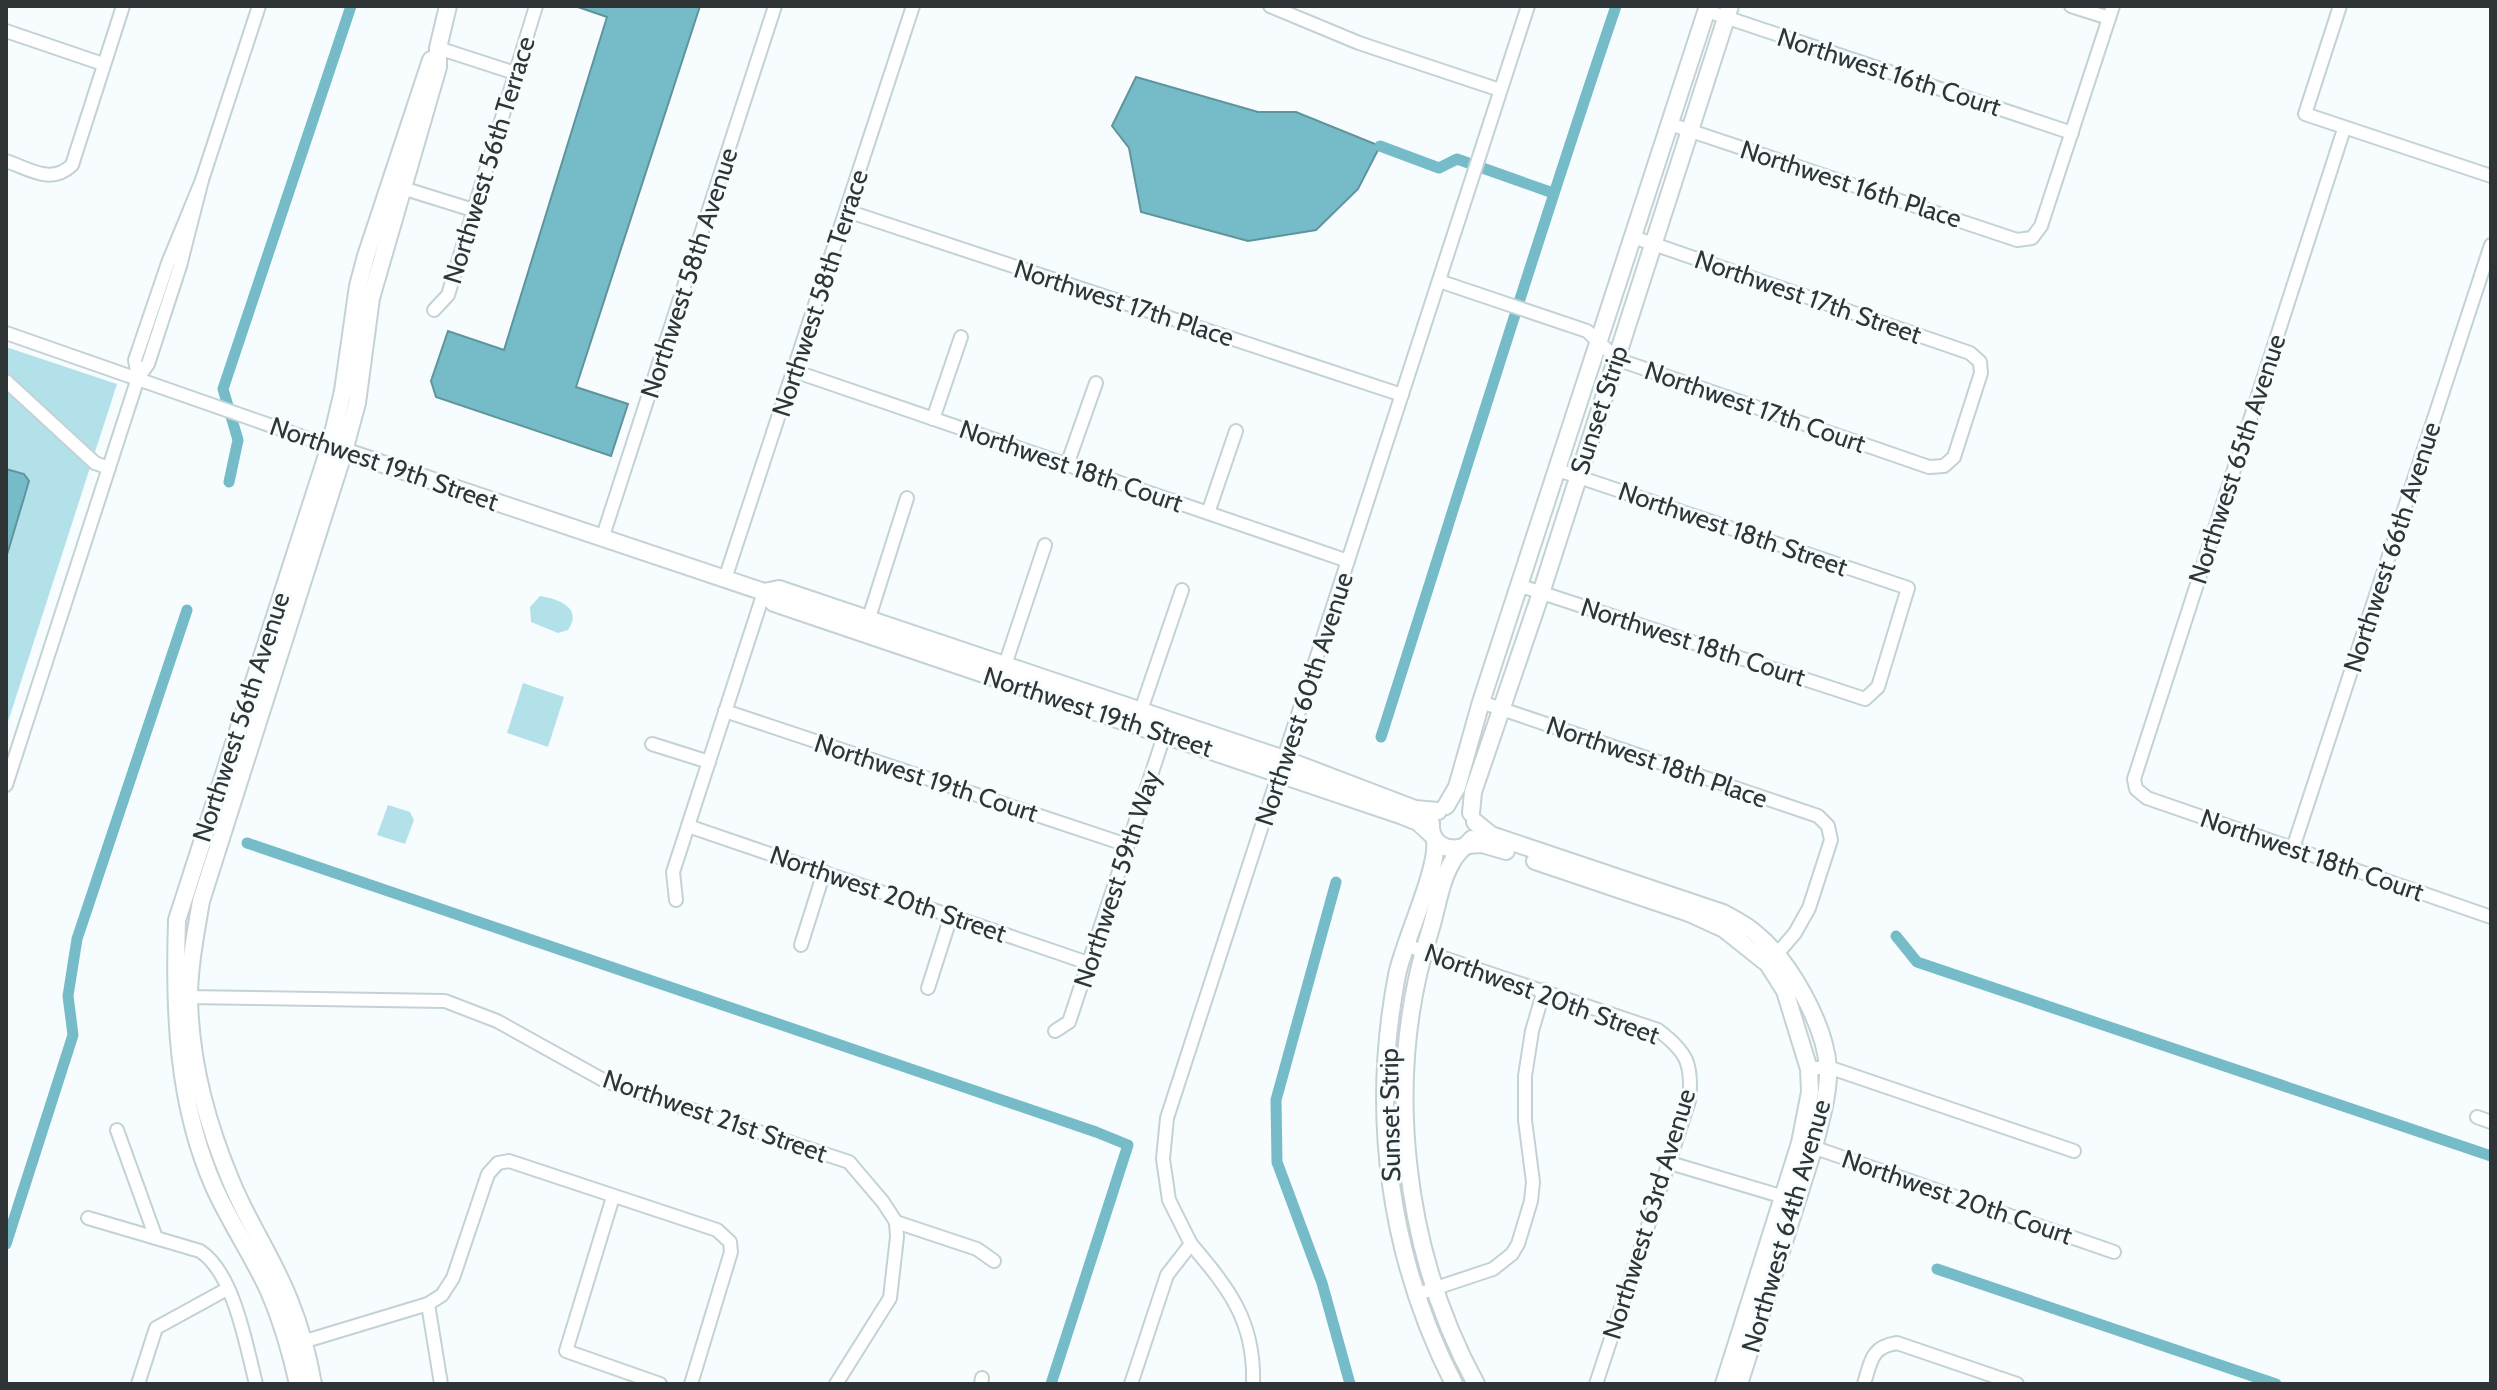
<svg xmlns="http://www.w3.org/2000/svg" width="2497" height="1390" viewBox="0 0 2497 1390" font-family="Cabin,sans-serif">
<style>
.green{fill:#b2e1ea}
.water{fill:#75bcc8;stroke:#60949c;stroke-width:2}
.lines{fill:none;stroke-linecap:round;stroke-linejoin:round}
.canal{stroke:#75bcc8;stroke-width:11}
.minor-casing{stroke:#c3d2d5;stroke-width:16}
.tertiary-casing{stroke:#c3d2d5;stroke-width:20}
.minor{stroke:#fff;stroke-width:12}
.tertiary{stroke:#fff;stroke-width:16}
.labels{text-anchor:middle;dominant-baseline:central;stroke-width:6;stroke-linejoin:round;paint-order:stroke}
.street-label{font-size:26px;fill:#2f3536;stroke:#f7fdfe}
</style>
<rect width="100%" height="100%" fill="#f7fdfe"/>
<g class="green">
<path d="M6 347 117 384 6 728Z"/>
<path d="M540 596C559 599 583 608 568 630L558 633 531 622 530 607Z"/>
<path d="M523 683 564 697 548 747 507 733Z"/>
<path d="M388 805 410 812 414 820 405 844 377 835Z"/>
</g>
<g class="water">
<path d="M575 6H700L576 387 628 404 611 456 436 397 431 381 448 331 504 350 607 17Z"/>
<path d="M1136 77 1258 112H1296L1380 146 1358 189 1316 230 1248 241 1141 212 1129 148 1112 126Z"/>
<path d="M6 469 24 474 29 481 6 558Z"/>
</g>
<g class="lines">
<g class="canal">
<path d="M1380 146 1439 168 1457 159 1553 193"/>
<path d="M229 482 238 440 223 389 351 6"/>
<path d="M1381 737C1459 493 1534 248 1616 6"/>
<path d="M247 843 1096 1132 1128 1145 1051 1384"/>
<path d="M1336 882 1276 1100 1277 1162 1322 1283 1350 1384"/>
<path d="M1896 936 1917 962 2491 1156"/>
<path d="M6 1244 73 1035 68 996 77 939 187 610"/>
<path d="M1937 1269 2276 1384"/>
</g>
<g class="minor-casing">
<g id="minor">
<path d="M1270 6 1359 43 1500 90"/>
<path d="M2071 6 2109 18"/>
<path d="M2340 6 2305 114 2491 176"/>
<path d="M1707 11 2072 133"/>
<path d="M6 31 103 64"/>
<path d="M438 48 515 73"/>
<path d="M1670 124 2017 240 2032 238 2041 226 2113 6"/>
<path d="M2344 129 2134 779 2136 789 2147 798 2491 917"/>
<path d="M6 161C30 169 51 185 72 165L123 6"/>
<path d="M202 180 259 6"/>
<path d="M396 186 473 210"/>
<path d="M847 211 1402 395"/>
<path d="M1439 281 1587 331 1616 358 1625 362 1929 467 1944 466 1954 457 1981 373 1980 362 1970 353 1633 237"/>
<path d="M434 310 448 295 536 6"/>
<path d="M6 333 335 448"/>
<path d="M794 371 1348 561"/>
<path d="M6 381 95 463 109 468"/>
<path d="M933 419 961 337"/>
<path d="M1067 465 1096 383"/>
<path d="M1208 513 1236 431"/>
<path d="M602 539 775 6"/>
<path d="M725 579 913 6"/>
<path d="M1521 586 1865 699 1878 687 1908 588 1558 470"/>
<path d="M867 624 907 498"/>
<path d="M1003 671 1045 545"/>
<path d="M1481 702 1818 816 1828 826 1831 840 1809 908 1795 933 1771 961"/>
<path d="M725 711 1127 845"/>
<path d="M1139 716 1182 590"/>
<path d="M652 744 709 762"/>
<path d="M6 785 138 378 148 364 180 266 202 180 168 263 135 360 138 378"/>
<path d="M688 826 1088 963"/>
<path d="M2293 848 2491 245"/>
<path d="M676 900 673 872 764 592"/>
<path d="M801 945 824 872"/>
<path d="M1405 945 1658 1030C1687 1052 1693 1064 1689 1101L1596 1384"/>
<path d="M928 988 951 916"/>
<path d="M183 997 445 1001 497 1021 605 1081 849 1162 883 1202 896 1222 977 1249 994 1261"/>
<path d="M1055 1031 1069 1022 1167 727"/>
<path d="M1809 1069 1828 1067 2074 1151"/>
<path d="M2477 1117 2491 1122"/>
<path d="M117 1130 156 1238"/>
<path d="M1807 1145 2114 1252"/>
<path d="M1670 1163 1784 1197"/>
<path d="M613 1197 566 1351 660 1384"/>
<path d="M88 1218 200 1251C234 1273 246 1345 256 1384"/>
<path d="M1191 1244C1230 1290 1255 1322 1253 1384"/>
<path d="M1415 1295 1493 1269 1512 1254 1518 1244 1531 1201 1533 1182 1525 1120V1076L1532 1031 1544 990"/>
<path d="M428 1304 441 1384"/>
<path d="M299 1343 428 1304 442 1295 453 1278 488 1174 498 1163 509 1161 717 1230 730 1242 731 1252 691 1384"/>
<path d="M138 1384 156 1328 227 1289"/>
<path d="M836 1384 890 1298 897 1237 896 1222"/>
<path d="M981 1384 982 1378"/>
<path d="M1131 1384 1167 1275 1191 1244 1169 1200 1163 1159 1167 1118 1528 6"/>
<path d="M1864 1384C1871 1361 1871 1347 1897 1343L2017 1384"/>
</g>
</g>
<g class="tertiary-casing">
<g id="tertiary">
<path d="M344 451 764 592 774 603 1403 816 1418 822 1431 834"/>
<path d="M764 592 779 589 1284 759 1415 809 1438 811"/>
<path d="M1446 806 1457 787 1481 702 1708 6"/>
<path d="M1471 813 1473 792 1541 593 1730 6"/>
<path d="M1475 822 1491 835 1723 913C1734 919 1746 925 1755 933 1789 960 1825 1024 1828 1068 1829 1094 1820 1122 1814 1147L1739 1384"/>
<path d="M1431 823C1430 843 1445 852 1464 847"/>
<path d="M1472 839C1465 847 1457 852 1452 862 1440 882 1437 909 1430 931 1383 1078 1403 1250 1476 1384"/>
<path d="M1435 841C1439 868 1404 941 1397 975 1370 1115 1389 1257 1454 1384"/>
<path d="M1467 845 1482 844 1506 851"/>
<path d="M1535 861 1689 913 1724 929 1768 964 1785 991 1809 1069 1810 1092 1800 1143 1724 1384"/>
<path d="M298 1384C291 1352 282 1321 269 1291 253 1256 231 1224 215 1189 177 1105 174 1011 177 920L330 446 343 391 358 286 366 256 431 60"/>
<path d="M313 1384C308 1356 301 1329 290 1302 274 1260 248 1223 231 1181 207 1124 190 1060 189 998 189 965 196 932 201 901L344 451 357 403 371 298 438 67V48L448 6"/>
</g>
</g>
<use href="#minor" class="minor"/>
<use href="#tertiary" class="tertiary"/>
</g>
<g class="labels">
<g class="street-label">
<text transform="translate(1889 72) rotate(18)">Northwest 16th Court</text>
<text transform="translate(489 160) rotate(-73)">Northwest 56th Terrace</text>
<text transform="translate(1851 184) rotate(18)">Northwest 16th Place</text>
<text transform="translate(689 273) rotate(-72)">Northwest 58th Avenue</text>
<text transform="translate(820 293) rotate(-72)">Northwest 58th Terrace</text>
<text transform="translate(1808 297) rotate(19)">Northwest 17th Street</text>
<text transform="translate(1124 303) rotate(18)">Northwest 17th Place</text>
<text transform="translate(1755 407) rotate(19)">Northwest 17th Court</text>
<text transform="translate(1599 410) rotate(-72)">Sunset Strip</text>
<text transform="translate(2237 459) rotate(-72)">Northwest 65th Avenue</text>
<text transform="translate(384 464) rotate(19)">Northwest 19th Street</text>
<text transform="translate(1071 466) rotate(19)">Northwest 18th Court</text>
<text transform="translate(1733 529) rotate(19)">Northwest 18th Street</text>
<text transform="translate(2392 547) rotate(-72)">Northwest 66th Avenue</text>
<text transform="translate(1693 642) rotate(18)">Northwest 18th Court</text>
<text transform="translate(1304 699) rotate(-72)">Northwest 60th Avenue</text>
<text transform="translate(1098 712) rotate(18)">Northwest 19th Street</text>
<text transform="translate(241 717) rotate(-72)">Northwest 56th Avenue</text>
<text transform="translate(1657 762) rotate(19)">Northwest 18th Place</text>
<text transform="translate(926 778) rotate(18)">Northwest 19th Court</text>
<text transform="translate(2312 855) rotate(19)">Northwest 18th Court</text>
<text transform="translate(1117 879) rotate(-72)">Northwest 59th Way</text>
<text transform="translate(888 894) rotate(19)">Northwest 20th Street</text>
<text transform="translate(1542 994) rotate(20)">Northwest 20th Street</text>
<text transform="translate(1390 1115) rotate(-91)">Sunset Strip</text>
<text transform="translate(715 1116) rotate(19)">Northwest 21st Street</text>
<text transform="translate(1957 1197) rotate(19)">Northwest 20th Court</text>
<text transform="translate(1649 1214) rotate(-73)">Northwest 63rd Avenue</text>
<text transform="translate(1786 1226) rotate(-74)">Northwest 64th Avenue</text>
</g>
</g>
<rect width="2497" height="1390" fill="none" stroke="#2f3536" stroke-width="16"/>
</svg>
